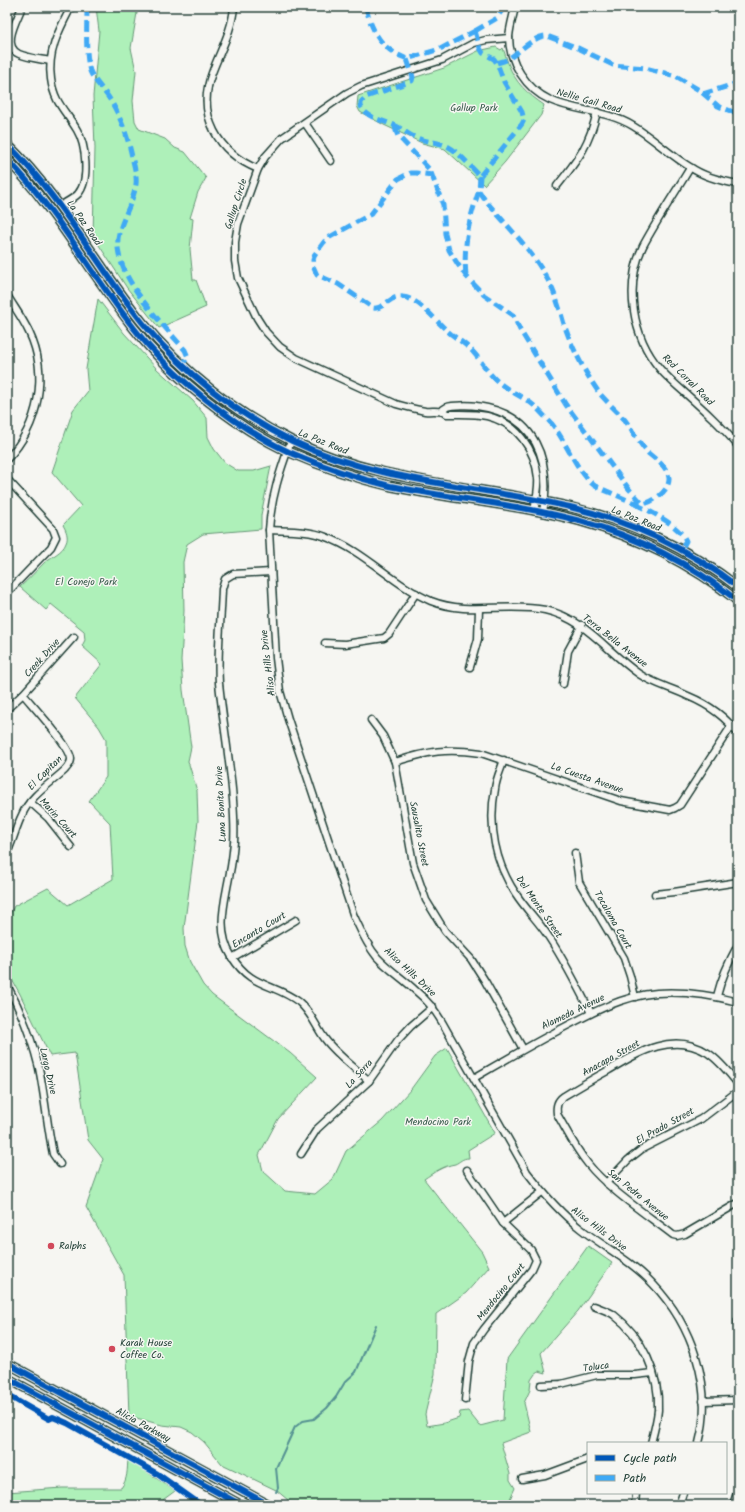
<svg xmlns="http://www.w3.org/2000/svg" width="745" height="1512" viewBox="0 0 745 1512" font-family="Kalam,sans-serif">
<style>
.green{fill:#aef0b9;stroke:#669676}
.lines{fill:none;stroke-linecap:round;stroke-linejoin:round}
.stream{stroke:#549192;stroke-width:2}
.minor-casing{stroke:#1f3d34;stroke-width:9}
.major-casing{stroke:#1f3d34;stroke-width:11}
.minor{stroke:#f6f6f2;stroke-width:6}
.major{stroke:#f6f6f2;stroke-width:8}
.quiet{stroke:#3fa9f5;stroke-width:5;stroke-dasharray:10 5;stroke-linecap:butt}
.cycleway-casing{stroke:#f6f6f2;stroke-width:8}
.cycleway{stroke:#0057b8;stroke-width:6}
.poi-dot{fill:#d1495b;stroke:#f6f6f2;stroke-width:1.5}
.labels{text-anchor:middle;dominant-baseline:central;stroke-width:3;stroke-linejoin:round;paint-order:stroke}
.street-label{font-size:10px;fill:#1f3d34;stroke:#f6f6f2}
.park-label{font-size:10px;fill:#345848;stroke:#f6f6f2}
.poi-label{font-size:10px;fill:#1f3d34;stroke:#f6f6f2;text-anchor:start}
</style>
<rect width="100%" height="100%" fill="#f6f6f2"/>
<filter id="ink" filterUnits="userSpaceOnUse"><feTurbulence type="fractalNoise" baseFrequency=".025" numOctaves="2"/><feDisplacementMap in="SourceGraphic" scale="8" xChannelSelector="R" yChannelSelector="G"/><feConvolveMatrix kernelMatrix="1 2 1 2 8 2 1 2 1" color-interpolation-filters="sRGB"/></filter>
<g filter="url(#ink)">
<g class="green">
<path d="M96 7H138L131 48 136 71 133 101 135 121 139 129 165 139 175 148 185 152 206 178 198 192 190 218 193 219 190 249 193 280H196L206 307 159 328 127 288 93 236 95 148 93 96 99 31Z"/>
<path d="M496 47 501 50 503 48C505 53 506 58 508 63 515 83 528 94 544 105L541 115 505 162 484 185 445 149 422 143 384 125 360 112 357 106 358 96 361 95 444 68 478 51Z"/>
<path d="M98 299 124 333 157 369 193 401 207 418 208 437 214 449 225 463 238 471H254L271 466 261 515V529L203 534 187 544 183 562 184 611 181 660 183 690 191 747 188 761 197 791 198 821 184 928 185 946 190 962 203 985 212 995 290 1053 317 1077 278 1119 259 1155 263 1171 285 1191 315 1194 333 1179 346 1151 382 1121 411 1089 435 1056 447 1048 495 1133 468 1150 469 1158C462 1158 460 1162 455 1164 443 1166 433 1173 424 1179L482 1252 489 1267 466 1293 436 1314 435 1374 425 1414 427 1426 444 1423 459 1418 460 1412 468 1411 480 1426 503 1420 507 1359 588 1246 612 1263 578 1311 541 1353 546 1373 539 1371 535 1374 531 1380 530 1390 524 1403 531 1432 501 1443 510 1474V1480L515 1488 509 1501 511 1505H294L276 1490 222 1464 204 1442 192 1432 181 1427 162 1425 129 1416 124 1275 86 1207 103 1159 88 1140 75 1053 50 1056 20 994 7 971V921L14 906 48 888 68 905 113 879 110 823 89 801 106 777V739L99 727 75 698 102 664 82 646 85 640 84 631 51 604 46 610 20 587C29 579 37 570 45 562 52 556 63 552 66 543 69 537 66 530 63 525L81 506 52 472 73 410 88 391 86 369Z"/>
<path d="M128 1459 175 1491 156 1505H7V1492L62 1488H121C128 1479 127 1470 128 1459Z"/>
</g>
<g class="lines">
<path class="stream" d="M276 1492 278 1488 276 1468 295 1427 303 1421 314 1419 327 1408 336 1397 345 1382 356 1372 376 1325"/>
<g class="minor-casing">
<g id="minor">
<path d="M22 7C17 20 1 46 19 54 28 58 40 59 50 61"/>
<path d="M234 7C232 31 220 51 212 73 196 115 218 153 258 169"/>
<path d="M515 7C513 17 510 26 509 37 509 62 526 89 550 100 577 112 607 110 633 126 653 138 670 155 690 167 704 177 721 181 738 184"/>
<path d="M509 38 486 40 474 43 442 60 361 86 347 93 282 138 265 157 258 169 238 224 235 242V261L238 278 257 318 266 332 280 347 296 358 396 404C406 407 415 409 425 411 433 412 440 409 447 414 460 414 474 413 487 416 517 423 535 449 538 478 539 488 536 501 534 511"/>
<path d="M305 123 331 161"/>
<path d="M690 168C675 193 657 220 643 246 624 286 632 336 660 369 667 377 676 385 684 392 703 409 722 426 738 446"/>
<path d="M557 186C578 159 589 146 597 112"/>
<path d="M60 206C66 202 73 199 78 194 90 180 86 145 77 130 66 111 54 103 51 79 47 52 59 30 71 7"/>
<path d="M7 295C14 307 23 319 29 332 49 374 39 426 7 459"/>
<path d="M442 411C443 409 445 408 447 407 452 405 471 405 477 406 536 414 552 460 543 513"/>
<path d="M291 441C280 471 271 497 269 530L276 658 280 691 288 719 353 914C360 929 366 944 377 957 389 970 404 979 416 991 427 1000 435 1010 442 1022L527 1172C543 1193 560 1213 581 1229 604 1247 633 1262 653 1284 692 1325 714 1387 699 1443"/>
<path d="M7 479 53 529 56 537 51 547 7 593"/>
<path d="M269 530C288 531 308 530 326 537 365 551 393 585 431 601 469 616 506 602 545 610 586 619 606 651 639 674 654 684 672 688 688 696 707 704 726 717 738 734"/>
<path d="M271 572 233 574 225 579 222 589C221 620 217 652 219 683 223 722 230 761 233 800 234 814 235 829 234 842 233 852 232 863 230 872 225 902 215 930 232 957 251 988 274 983 299 1002 311 1012 316 1027 325 1039 337 1055 354 1067 369 1081"/>
<path d="M325 643 345 644 384 638 389 634 416 593"/>
<path d="M470 667 478 639 479 609"/>
<path d="M563 684 568 651 582 625"/>
<path d="M7 709 23 694 74 637"/>
<path d="M371 720 383 736 395 762 413 863 426 900 445 931 471 959 485 981 523 1049"/>
<path d="M504 760C501 769 496 779 495 789 488 826 495 863 516 894 525 908 537 920 546 933 564 959 577 986 591 1013"/>
<path d="M395 762C429 751 446 748 481 753L621 801 670 810 675 808 680 805 732 725"/>
<path d="M30 802 48 818 71 847"/>
<path d="M7 853C13 841 16 827 22 815 30 796 51 783 65 770 68 766 71 764 71 759 71 747 32 705 23 694"/>
<path d="M575 853 579 882 624 958 630 976 635 997"/>
<path d="M655 894 674 892 738 882"/>
<path d="M232 958 296 920"/>
<path d="M7 985C21 1011 32 1039 39 1068 45 1097 47 1125 53 1154L60 1164"/>
<path d="M717 996C722 976 728 963 738 945"/>
<path d="M474 1078C503 1061 531 1045 561 1029 591 1013 622 996 657 993 685 991 711 995 738 1002"/>
<path d="M738 1084C729 1073 720 1061 708 1053 673 1031 639 1052 609 1070 594 1078 579 1087 564 1096 557 1101 556 1106 557 1114 567 1131 575 1148 588 1164 608 1189 646 1214 673 1235L677 1236 685 1234 738 1203"/>
<path d="M301 1154 317 1129 369 1081 398 1040 411 1026 433 1007"/>
<path d="M606 1183 628 1160 642 1149 701 1119 738 1091"/>
<path d="M503 1223 542 1192"/>
<path d="M594 1306C601 1309 609 1311 614 1315 642 1336 660 1375 658 1410 657 1421 654 1432 651 1443"/>
<path d="M738 1320V1329"/>
<path d="M541 1385 561 1384 597 1375H635L653 1373"/>
<path d="M465 1400 469 1361 474 1343 484 1329 532 1269 536 1260 531 1250 503 1223 467 1170"/>
<path d="M703 1401 738 1400"/>
<path d="M522 1479 545 1475 588 1459"/>
<path d="M635 1505 636 1493"/>
<path d="M679 1505 683 1493"/>
<path d="M733 1505 738 1490"/>
</g>
</g>
<g class="major-casing">
<g id="major">
<path d="M7 144C61 197 96 264 142 322 182 371 235 413 292 441 380 483 476 485 570 507 630 521 689 549 738 587"/>
<path d="M7 159C56 209 90 272 133 327 170 375 233 426 289 452 321 466 356 478 390 486 453 499 518 504 580 521 638 537 691 564 738 601"/>
<path d="M7 1363 269 1505"/>
<path d="M7 1378 241 1505"/>
</g>
</g>
<use href="#minor" class="minor"/>
<use href="#major" class="major"/>
<g class="quiet">
<path d="M87 7C87 25 85 55 90 71 94 81 103 89 109 98 120 115 128 137 132 157 134 165 137 176 136 184 134 200 123 217 119 233 109 272 162 323 185 350L188 357 182 365"/>
<path d="M366 7C369 23 378 43 393 52 397 55 403 57 407 59"/>
<path d="M475 31 480 48 483 53 494 59 497 63 504 82 522 112 524 120 522 124 480 176C470 166 459 152 447 146 438 142 429 142 420 139 411 137 404 130 396 126 384 120 367 119 361 106V102L366 97 412 81 413 77 407 59 440 49Z"/>
<path d="M475 31 497 18 504 7"/>
<path d="M497 63C500 62 504 61 506 60 518 54 534 35 547 36L578 48 613 65 645 68 676 76 699 90 718 106 738 114"/>
<path d="M703 94 738 83"/>
<path d="M395 126 396 131 398 136 430 170 443 205 445 234 449 250 457 263 466 276 484 295 513 315 520 330 566 405 629 489 643 504 632 502 595 486C576 471 567 443 552 424 545 417 536 406 528 401 517 394 505 389 495 379 487 371 481 361 474 353 467 345 459 340 451 334 437 323 420 299 403 297 389 295 384 310 373 308L338 284 317 275 313 266V260L315 254 324 242 330 237 371 214 398 179 410 173H416L432 175"/>
<path d="M480 176 479 191 485 200C507 226 534 252 550 284 556 296 560 310 564 324 572 348 585 373 600 394 608 403 617 411 625 420 633 431 639 443 648 453 656 460 667 466 669 478 670 490 654 502 643 504"/>
<path d="M466 275C463 246 469 219 479 191"/>
<path d="M635 504C650 511 680 526 686 541L681 550"/>
</g>
<g class="cycleway-casing">
<g id="cycleway">
<path d="M7 144C61 197 96 264 142 322 182 371 235 413 292 441 380 483 476 485 570 507 630 521 689 549 738 587"/>
<path d="M7 159C56 209 90 272 133 327 170 375 233 426 289 452 321 466 356 478 390 486 453 499 518 504 580 521 638 537 691 564 738 601"/>
<path d="M7 1363 269 1505"/>
<path d="M7 1378 241 1505"/>
<path d="M7 1395 49 1419 53 1417 67 1423 156 1473 201 1505"/>
</g>
</g>
<use href="#cycleway" class="cycleway"/>
</g>
</g>
<g class="poi-dot">
<circle cx="51" cy="1246" r="4"/>
<circle cx="112" cy="1349" r="4"/>
</g>
<g class="labels">
<g class="street-label">
<text transform="translate(589 101) rotate(16)">Nellie Gail Road</text>
<text transform="translate(236 204) rotate(-72)">Gallup Circle</text>
<text transform="translate(84 223) rotate(55)">La Paz Road</text>
<text transform="translate(688 380) rotate(45)">Red Corral Road</text>
<text transform="translate(323 442) rotate(22)">La Paz Road</text>
<text transform="translate(636 519) rotate(22)">La Paz Road</text>
<text transform="translate(615 641) rotate(38)">Terra Bella Avenue</text>
<text transform="translate(42 658) rotate(-48)">Creek Drive</text>
<text transform="translate(268 663) rotate(-97)">Aliso Hills Drive</text>
<text transform="translate(45 773) rotate(-45)">El Capitan</text>
<text transform="translate(587 778) rotate(19)">La Cuesta Avenue</text>
<text transform="translate(221 804) rotate(-93)">Luna Bonita Drive</text>
<text transform="translate(58 818) rotate(48)">Marin Court</text>
<text transform="translate(419 834) rotate(79)">Sausalito Street</text>
<text transform="translate(539 907) rotate(55)">Del Monte Street</text>
<text transform="translate(613 920) rotate(60)">Tocaloma Court</text>
<text transform="translate(259 930) rotate(-31)">Encanto Court</text>
<text transform="translate(410 972) rotate(43)">Aliso Hills Drive</text>
<text transform="translate(573 1012) rotate(-26)">Alameda Avenue</text>
<text transform="translate(611 1058) rotate(-29)">Anacapa Street</text>
<text transform="translate(48 1071) rotate(77)">Largo Drive</text>
<text transform="translate(359 1074) rotate(-48)">La Serra</text>
<text transform="translate(665 1126) rotate(-29)">El Prado Street</text>
<text transform="translate(638 1195) rotate(39)">San Pedro Avenue</text>
<text transform="translate(599 1229) rotate(37)">Aliso Hills Drive</text>
<text transform="translate(501 1292) rotate(-51)">Mendocino Court</text>
<text transform="translate(596 1367) rotate(-8)">Toluca</text>
<text transform="translate(143 1425) rotate(29)">Alicia Parkway</text>
</g>
<g class="park-label">
<text x="474" y="108">Gallup Park</text>
<text x="86" y="582">El Conejo Park</text>
<text x="438" y="1122">Mendocino Park</text>
</g>
<g class="poi-label">
<text x="59" y="1246">Ralphs</text>
<text x="120" y="1343">Karak House<tspan x="120" dy="12">Coffee Co.</tspan></text>
</g>
</g>
<rect width="745" height="1512" fill="none" stroke="#f6f6f2" stroke-width="24"/>
<rect x="12" y="12" width="721" height="1488" fill="none" stroke="#1f3d34" stroke-width="1.5" filter="url(#ink)"/>
<rect x="587" y="1442" width="140" height="52" fill="#f6f6f2" stroke="#a0aca6"/>
<rect x="595" y="1455" width="20" height="6" fill="#0057b8" stroke="#a0aca6"/>
<text x="623" y="1462" font-size="12" fill="#1f3d34">Cycle path</text>
<rect x="595" y="1475" width="20" height="6" fill="#3fa9f5" stroke="#a0aca6"/>
<text x="623" y="1482" font-size="12" fill="#1f3d34">Path</text>
</svg>
